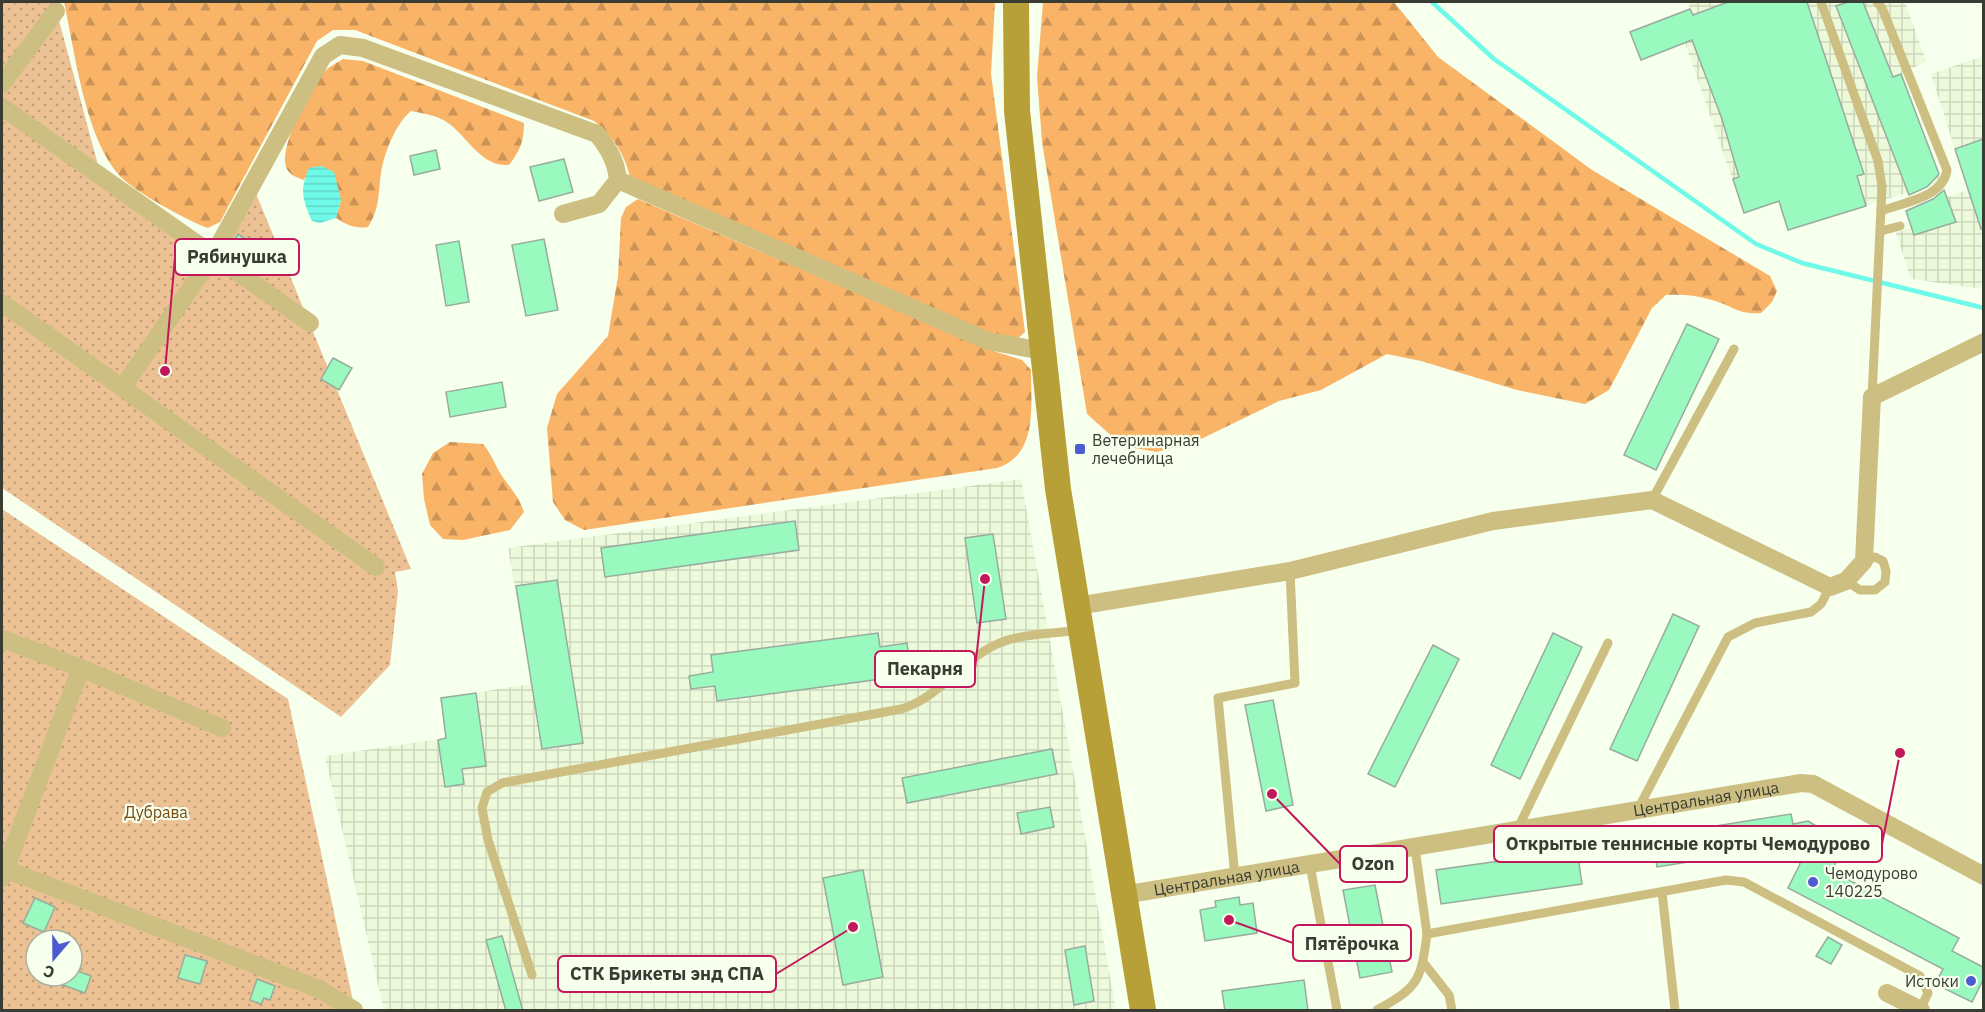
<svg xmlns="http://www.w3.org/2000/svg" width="1985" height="1012" viewBox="0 0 1985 1012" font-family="'IBM Plex Sans',sans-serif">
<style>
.industrial{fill:url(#industrial-grid)}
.forest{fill:url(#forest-firs)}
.garden{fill:url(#garden-dots);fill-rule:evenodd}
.water{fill:url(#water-rules)}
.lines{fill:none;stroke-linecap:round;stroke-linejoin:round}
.stream{stroke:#6ff9e9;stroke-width:4.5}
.building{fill:#9af9be;stroke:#97ac9e;stroke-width:1.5}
.lane{stroke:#cdbf81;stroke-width:9}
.street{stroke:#cdbf81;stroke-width:18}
.secondary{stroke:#b7a037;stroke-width:26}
.poi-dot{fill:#4d5bd1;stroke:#f7ffed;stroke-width:2}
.labels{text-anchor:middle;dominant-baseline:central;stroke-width:4.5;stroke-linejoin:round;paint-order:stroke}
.poi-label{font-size:16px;fill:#383c33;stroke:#f7ffed;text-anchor:start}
.street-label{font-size:16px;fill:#383c33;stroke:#f7ffed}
.park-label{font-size:16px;fill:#774a10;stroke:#f7ffed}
.leader{fill:none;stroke:#c2185b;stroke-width:2}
.callout-dot{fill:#c2185b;stroke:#f7ffed;stroke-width:2}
.callout{fill:#f7ffed;stroke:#c2185b;stroke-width:2}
.callout-label{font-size:18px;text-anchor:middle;font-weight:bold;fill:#383c33}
</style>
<defs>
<pattern id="industrial-grid" width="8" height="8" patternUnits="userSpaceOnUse" patternTransform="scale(1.5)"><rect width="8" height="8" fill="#ecf9db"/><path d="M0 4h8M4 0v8" fill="none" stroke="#cbd6bc"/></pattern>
<pattern id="forest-firs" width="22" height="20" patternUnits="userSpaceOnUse" patternTransform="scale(1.5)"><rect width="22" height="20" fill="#f9b468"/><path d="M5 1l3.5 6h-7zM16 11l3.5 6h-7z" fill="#cb9456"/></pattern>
<pattern id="garden-dots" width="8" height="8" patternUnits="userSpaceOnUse" patternTransform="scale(1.5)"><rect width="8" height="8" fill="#ecc194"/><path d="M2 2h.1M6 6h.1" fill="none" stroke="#c09e79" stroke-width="1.8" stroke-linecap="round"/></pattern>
<pattern id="water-rules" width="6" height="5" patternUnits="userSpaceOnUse" patternTransform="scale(1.5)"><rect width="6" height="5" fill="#6ff9e9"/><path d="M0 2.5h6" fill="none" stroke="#61d6c8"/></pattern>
</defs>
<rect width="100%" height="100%" fill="#f7ffed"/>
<g class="industrial">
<path d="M1688 2H1905L1926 61 1902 74 1941 182 1788 230 1778 202 1744 213 1685 43 1641 60 1630 32 1690 9Z"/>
<path d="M1983 56V289L1911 279 1896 233 1911 228 1906 211 1968 190 1931 74Z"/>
<path d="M1021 479 1116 1010H384L325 756 446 738 441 698 531 684 508 548Z"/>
</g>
<g class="forest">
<path d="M64 2H995L991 74 1025 332 1016 340 989 336 630 177C624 152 613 137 594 121L355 30H333L317 41 220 222 208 228C188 221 135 192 120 176 85 138 75 52 64 2Z"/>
<path d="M1043 2H1394L1438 57 1592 170 1770 276 1777 291 1772 302 1761 313C1739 315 1733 306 1712 300 1697 295 1681 294 1666 295L1652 308 1609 390 1585 404 1517 390 1421 361 1387 354 1321 390 1279 401 1201 439 1157 452 1123 446 1087 414 1042 142 1037 77Z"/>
<path d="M343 59 363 61 524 123C524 141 520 151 509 165 481 167 469 138 448 123 437 115 425 114 411 111 396 123 384 153 381 173 378 194 380 208 368 227 355 229 347 225 336 218L341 200 310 168 304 180C296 177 289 175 286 167 279 146 310 89 324 72 328 67 337 63 343 59Z"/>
<path d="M638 199 987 349 1022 360 1031 370C1031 406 1038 455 997 468L584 530 565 520 553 502 547 428 557 394 608 336 618 276 621 218 626 207Z"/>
<path d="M450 442 483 444C492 455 495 465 502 476 511 489 519 497 524 512L510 530 463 540 443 539 430 525 424 499 422 474 433 453Z"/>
</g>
<g class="garden">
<path d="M2 2H54L101 176 213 253 252 184 411 569 395 572 398 591 390 665 341 717 2 488Z"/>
<path d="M2 509 288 699 355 1010H2ZM36 940H72V976H36Z"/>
</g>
<path class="water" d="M321 166 334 172 341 200 336 218 320 223 312 221C303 200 299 191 309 168Z"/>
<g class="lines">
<path class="stream" d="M1432 2 1494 59 1756 244 1802 263 1984 308"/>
</g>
<g class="building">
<path d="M1728 2H1807L1864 174 1857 176 1866 206 1788 230 1779 201 1744 213 1733 179 1739 177 1722 119 1692 40 1641 60 1630 32 1690 9 1693 15Z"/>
<path d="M1848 2H1863L1893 77 1901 74 1939 174 1927 187 1909 195 1836 6Z"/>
<path d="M1983 139V228L1981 229 1955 149Z"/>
<path d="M436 150 440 169 414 175 410 156Z"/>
<path d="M564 159 573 192 539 201 530 167Z"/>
<path d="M1944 190 1956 222 1914 235 1906 211 1933 199Z"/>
<path d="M238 234 264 251 253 269 228 252Z"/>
<path d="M544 239 558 310 526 316 512 245Z"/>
<path d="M459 241 469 302 446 306 436 245Z"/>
<path d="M1687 324 1719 339 1656 470 1624 455Z"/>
<path d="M333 358 352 368 339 390 321 379Z"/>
<path d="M502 382 506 407 450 417 446 392Z"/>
<path d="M795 521 799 550 605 577 601 548Z"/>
<path d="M993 534 1006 619 977 623 965 538Z"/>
<path d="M557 580 583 743 542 749 516 586Z"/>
<path d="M1673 614 1699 626 1637 761 1610 749Z"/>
<path d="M878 633 880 647 907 643 909 659 879 663 881 679 717 701 715 686 691 689 689 676 713 672 711 655Z"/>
<path d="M1553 633 1582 647 1520 779 1491 765Z"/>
<path d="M1433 645 1459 659 1395 787 1368 774Z"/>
<path d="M476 693 486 766 462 769 464 784 445 787 438 740 446 738 441 698Z"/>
<path d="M1273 700 1293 805 1266 811 1245 705Z"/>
<path d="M1052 749 1057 774 907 803 902 778Z"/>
<path d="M1050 807 1054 827 1021 834 1017 813Z"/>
<path d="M1791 814 1793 824 1808 821 1845 843 1832 871 1959 938 1952 951 1983 967V980L1972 1002 1935 984 1943 969 1788 888 1800 864 1796 845 1657 867 1652 836Z"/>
<path d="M1577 850 1582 884 1441 904 1436 870Z"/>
<path d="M863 870 883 977 843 985 823 878Z"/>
<path d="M1375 885 1392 972 1360 978 1343 890Z"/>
<path d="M1239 897 1240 905 1253 903 1257 933 1205 941 1200 910 1216 907 1215 901Z"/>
<path d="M35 898 55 907 44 932 23 923Z"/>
<path d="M502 936 523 1011H506L486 940Z"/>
<path d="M1828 937 1842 945 1831 964 1816 956Z"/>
<path d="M1085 946 1094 1001 1074 1005 1065 950Z"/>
<path d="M185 955 207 961 200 984 178 978Z"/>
<path d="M72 969 91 976 85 993 44 978 72 976Z"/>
<path d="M257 979 275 986 270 1000 264 998 261 1004 250 1000Z"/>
<path d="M1304 980 1308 1011H1225L1222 991Z"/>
</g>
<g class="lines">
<g class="lane">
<path d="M1821 2 1878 161 1882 187 1872 397"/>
<path d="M1877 2 1882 8 1947 170C1943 198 1904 202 1881 211"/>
<path d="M1881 231 1900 226"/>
<path d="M1652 500 1734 349"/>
<path d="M1846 581 1860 590H1875L1885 582 1886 571 1883 561 1875 557 1864 561"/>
<path d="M1637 811 1728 637 1755 623 1811 612 1821 604 1830 587"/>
<path d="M1517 830 1608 643"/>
<path d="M1415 848 1427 934"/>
<path d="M1310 865 1337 1010"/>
<path d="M1235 877 1218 698 1295 683 1290 571"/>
<path d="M1662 892 1675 1010"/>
<path d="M1423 962 1449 995 1452 1010"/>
<path d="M532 975 488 840 482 808 487 792 502 783 901 709C941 698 965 654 1005 641 1027 633 1055 634 1078 630"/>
<path d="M1377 1010C1419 987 1421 980 1427 934L1726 880 1744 882 1920 976 1928 993 1920 1010"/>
</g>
<g class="street">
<path d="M2 84 56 11"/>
<path d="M2 107 310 323"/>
<path d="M618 180 988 341 1043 351"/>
<path d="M2 303 376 567"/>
<path d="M123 387 214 254 323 56 340 45 363 48 597 134C609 149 616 161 618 180L599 204 563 214"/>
<path d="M1077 606 1290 571 1493 521 1652 500 1830 587 1846 581 1864 561 1872 397 1984 342"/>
<path d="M2 639 81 668 222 728"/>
<path d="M2 868 319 989 354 1010"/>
<path d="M2 878 81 668"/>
<path id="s1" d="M1123 895 1801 783 1813 784 1984 876"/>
<path d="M1887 993 1921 1010"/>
</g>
<path class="secondary" d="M1016 2 1017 111 1058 489 1143 1010"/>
</g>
<g class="poi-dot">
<rect x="1074" y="443" width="12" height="12" rx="3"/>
<circle cx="1813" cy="882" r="6"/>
<circle cx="1971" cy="981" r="6"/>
</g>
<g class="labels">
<g class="poi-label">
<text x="1092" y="440">Ветеринарная<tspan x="1092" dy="18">лечебница</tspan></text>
<text x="1825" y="873">Чемодурово<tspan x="1825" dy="18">140225</tspan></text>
<text x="1959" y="981" text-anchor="end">Истоки</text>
</g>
<g class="street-label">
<text stroke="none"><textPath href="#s1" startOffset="591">Центральная улица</textPath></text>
<text stroke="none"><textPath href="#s1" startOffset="105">Центральная улица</textPath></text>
</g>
<g class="park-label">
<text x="156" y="812">Дубрава</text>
</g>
</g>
<path class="leader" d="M165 371L175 257M985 579L975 669M1900 753L1882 844M1272 794L1340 864M1229 920L1293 943M853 927L776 974"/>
<g class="callout-dot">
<circle cx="165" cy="371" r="6"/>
<circle cx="985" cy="579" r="6"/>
<circle cx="1900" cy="753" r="6"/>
<circle cx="1272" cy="794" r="6"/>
<circle cx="1229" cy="920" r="6"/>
<circle cx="853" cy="927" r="6"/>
</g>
<g class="callout">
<rect x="175" y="239" width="124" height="36" rx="6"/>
<rect x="875" y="651" width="100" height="36" rx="6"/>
<rect x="1494" y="826" width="388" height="36" rx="6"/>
<rect x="1340" y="846" width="67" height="36" rx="6"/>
<rect x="1293" y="925" width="118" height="36" rx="6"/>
<rect x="558" y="956" width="218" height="36" rx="6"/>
</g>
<g class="callout-label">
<text x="237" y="263">Рябинушка</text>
<text x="925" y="675">Пекарня</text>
<text x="1688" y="850">Открытые теннисные корты Чемодурово</text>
<text x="1373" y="870">Ozon</text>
<text x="1352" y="950">Пятёрочка</text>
<text x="667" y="980">СТК Брикеты энд СПА</text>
</g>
<rect width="1985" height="1012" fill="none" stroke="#383c33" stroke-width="6"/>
<g transform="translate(54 958) rotate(200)"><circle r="28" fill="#f7ffed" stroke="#abb1a3" stroke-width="1.5"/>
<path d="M0-4.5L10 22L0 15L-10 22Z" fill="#4d5bd1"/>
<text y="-9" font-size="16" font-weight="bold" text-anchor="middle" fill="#383c33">С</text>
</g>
</svg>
